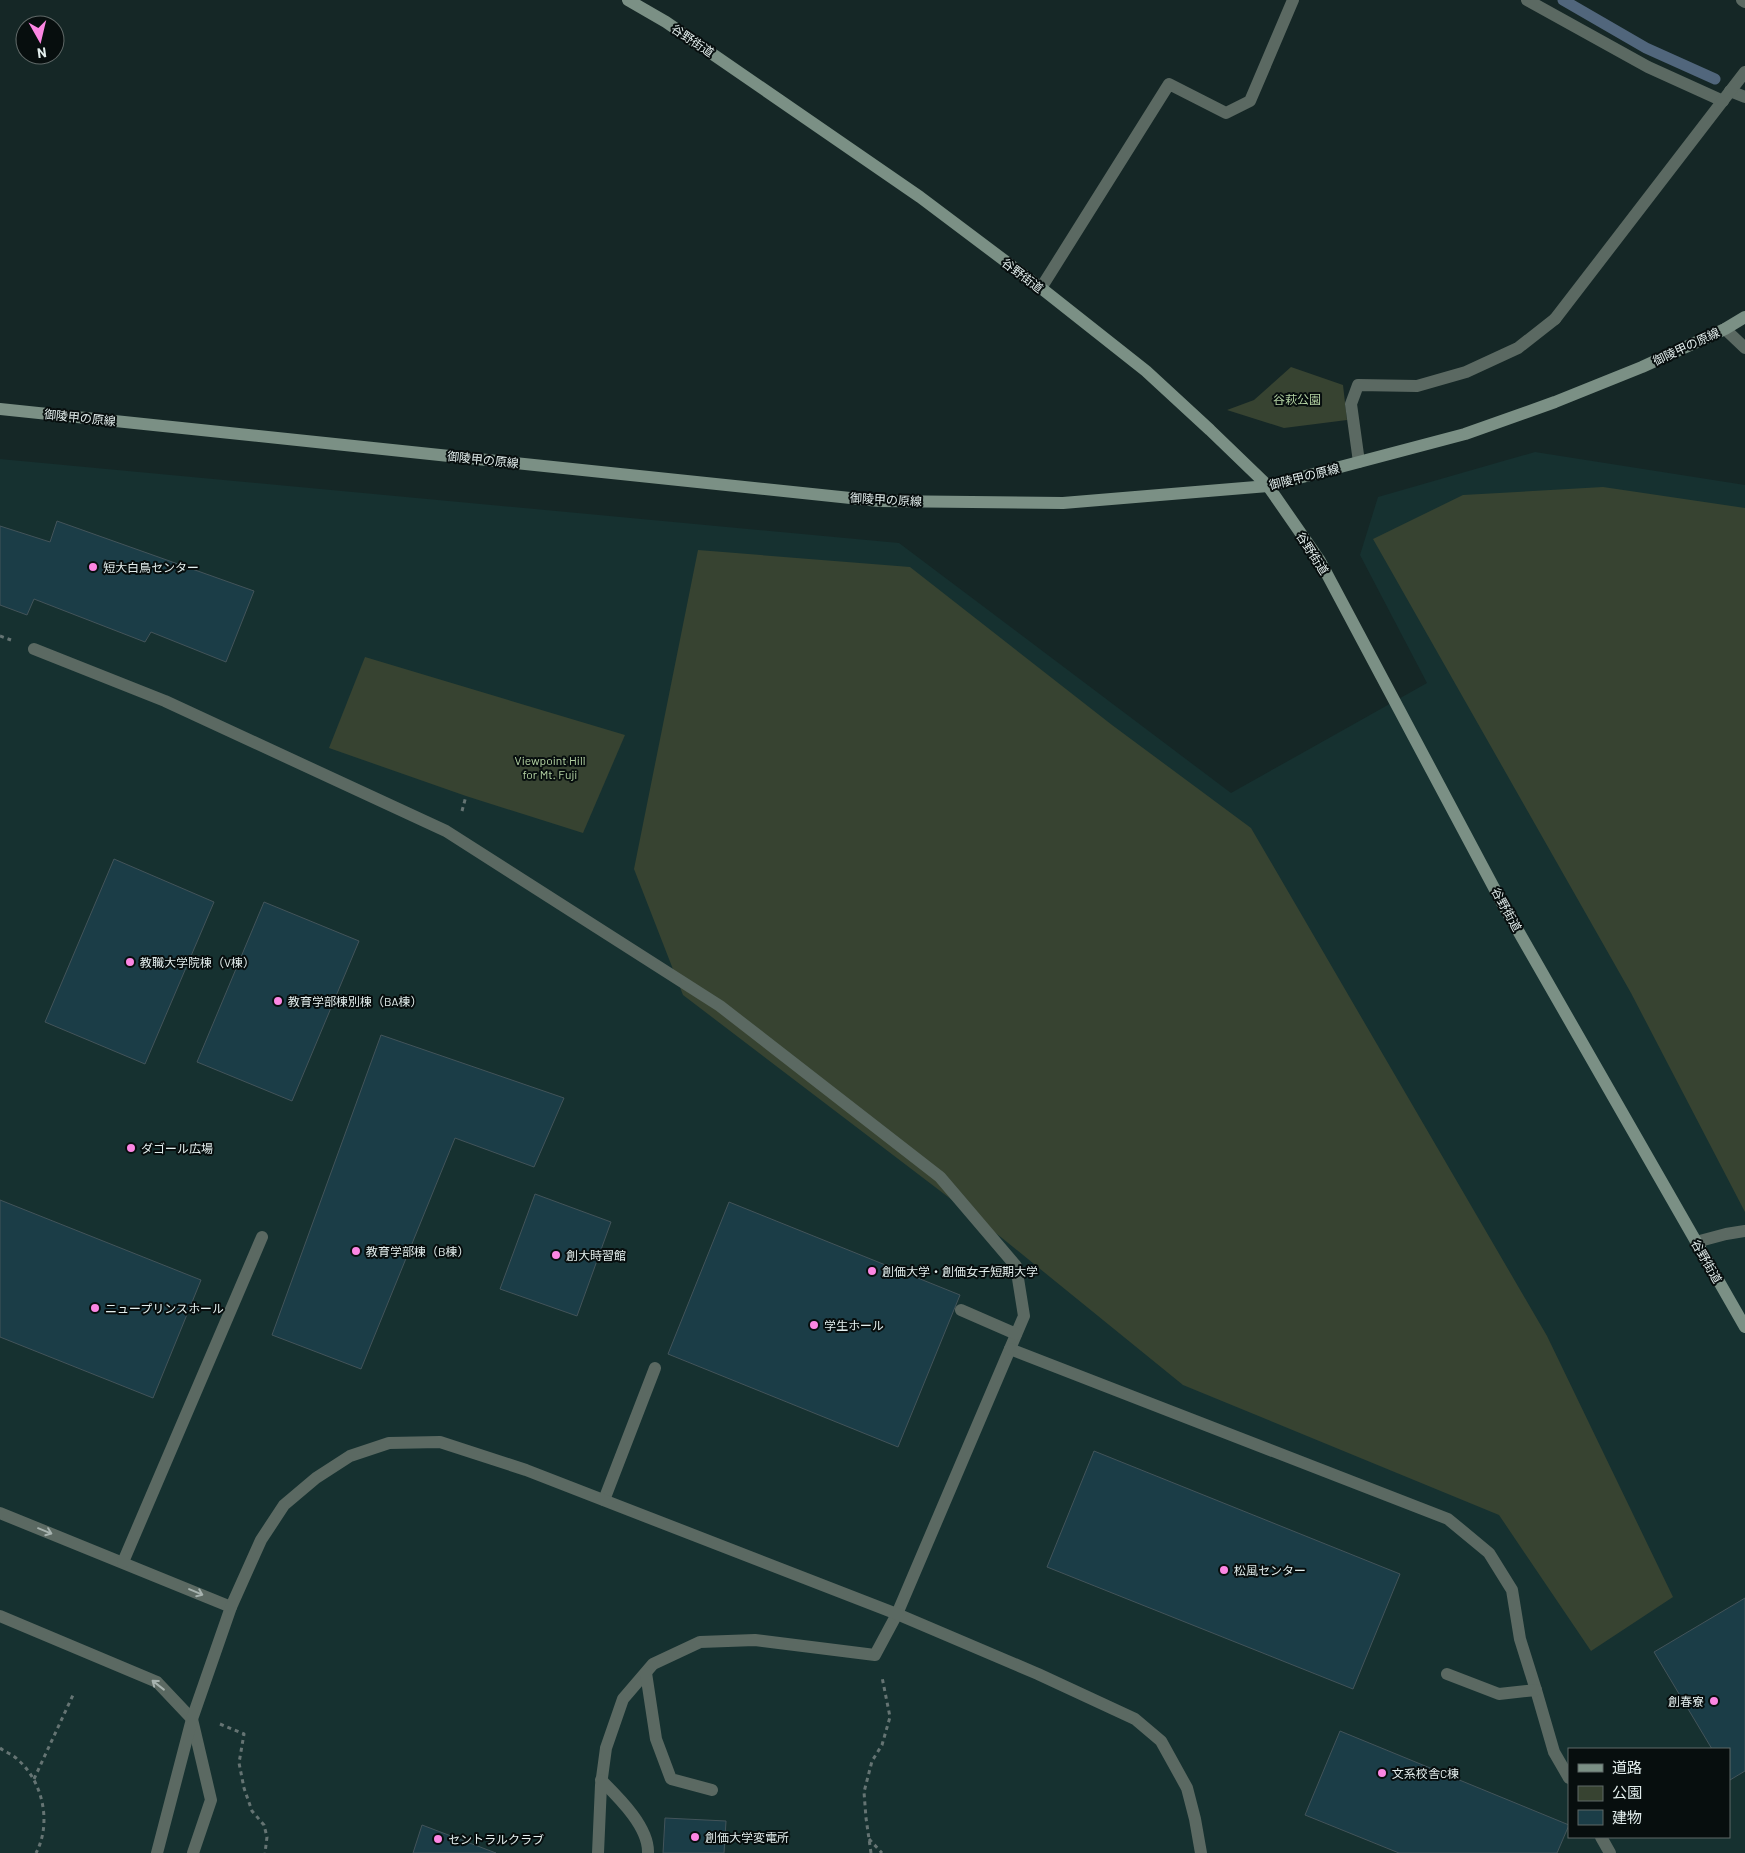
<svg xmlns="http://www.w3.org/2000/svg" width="1745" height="1853" viewBox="0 0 1745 1853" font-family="Barlow,'Noto Sans JP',sans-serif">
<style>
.built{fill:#163130;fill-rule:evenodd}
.green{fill:#374331}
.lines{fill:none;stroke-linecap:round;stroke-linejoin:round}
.stream{stroke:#51667c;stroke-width:11}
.building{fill:#1b3d47;stroke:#43545a}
.path{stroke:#657473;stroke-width:3;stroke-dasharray:4 4;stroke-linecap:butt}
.lane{stroke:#5b6962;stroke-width:12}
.street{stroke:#5b6962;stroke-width:12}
.secondary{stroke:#7b9085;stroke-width:12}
.oneway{stroke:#a6b2ae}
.poi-dot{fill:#fc86e3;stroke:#070e0e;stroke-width:2}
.labels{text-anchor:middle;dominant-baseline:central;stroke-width:4;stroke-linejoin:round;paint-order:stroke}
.street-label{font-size:12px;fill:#e3eeed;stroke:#070e0e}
.park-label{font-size:12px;fill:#b4d3a3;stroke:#070e0e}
.poi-label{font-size:12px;fill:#e3eeed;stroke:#070e0e;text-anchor:start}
</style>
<rect width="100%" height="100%" fill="#152726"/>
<path class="built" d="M1535 452 1745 485V1853H0V459L899 543 1231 793 1427 683 1360 555 1378 497ZM1569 1749H1729V1837H1569Z"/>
<g class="green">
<path d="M1291 367 1343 385 1347 420 1284 428 1227 410 1254 400Z"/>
<path d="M1603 487 1745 508V1212L1631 993 1373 539 1463 495Z"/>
<path d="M698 550 910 567 1112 725 1251 828 1547 1336 1673 1597 1591 1651 1499 1515 1183 1385 1002 1238 683 995 634 869Z"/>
<path d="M365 657 625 735 583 833 466 796 329 748Z"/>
</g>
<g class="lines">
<path class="stream" d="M1563 0 1646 48 1715 79"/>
</g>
<g class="building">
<path d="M57 521 254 591 226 662 151 632 145 642 34 599 27 615 0 605V526L50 542Z"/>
<path d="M114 859 214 902 145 1064 45 1022Z"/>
<path d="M264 902 359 941 292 1101 197 1062Z"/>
<path d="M381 1035 564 1098 534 1167 455 1138 361 1369 272 1335Z"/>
<path d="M535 1194 611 1222 577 1316 500 1289Z"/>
<path d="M0 1200 201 1280 153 1398 0 1337Z"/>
<path d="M729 1202 960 1295 898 1447 668 1354Z"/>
<path d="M1094 1451 1400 1574 1353 1689 1047 1567Z"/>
<path d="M1745 1598V1771L1730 1780 1729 1777V1749H1712L1654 1652Z"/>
<path d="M1340 1731 1569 1825 1557 1853H1399L1305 1815Z"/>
<path d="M665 1818 726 1821 724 1853H663Z"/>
<path d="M422 1825 496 1853H413Z"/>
</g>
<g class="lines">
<g class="path">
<path d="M0 636 11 640"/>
<path d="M462 811 466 796"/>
<path d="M220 1724 244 1734 239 1763 244 1788 252 1811 264 1825 267 1837 265 1853"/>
<path d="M0 1748C5 1752 12 1754 17 1759 43 1781 52 1823 36 1853"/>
<path d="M34 1779 73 1695"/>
<path d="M869 1839 882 1853"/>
<path d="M871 1853 866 1818 864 1792 872 1761 882 1745 890 1717 882 1677"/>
</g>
<g class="lane">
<path d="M1359 462 1351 404 1358 385 1417 386 1466 372 1518 348 1555 319"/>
<path d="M34 649 165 701 446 831 720 1006 940 1177 1016 1266 1024 1316 897 1614 875 1655 755 1640 700 1642 653 1664 623 1699 606 1748 601 1785 598 1853"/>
<path d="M1696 1242 1726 1234 1745 1231"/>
<path d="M961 1310 1016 1334"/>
<path d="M1010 1349 1448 1519 1489 1553 1512 1590 1520 1639 1536 1690 1554 1752 1569 1778"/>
<path d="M604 1500 655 1368"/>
<path d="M0 1513 231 1607"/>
<path d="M123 1562 262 1237"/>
<path d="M0 1616 157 1682 192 1719 211 1800 193 1853"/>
<path d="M646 1673 656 1739 671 1779 712 1790"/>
<path d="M1447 1674 1499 1694 1536 1690"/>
<path d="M601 1780C619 1798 649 1827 648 1853"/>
<path d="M1601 1837 1610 1853"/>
<path d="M157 1853 192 1719 231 1607 261 1540 284 1505 316 1478 350 1456 389 1443 440 1442 526 1470 897 1614 1038 1674 1135 1719 1161 1741 1187 1788 1195 1819 1201 1853"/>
</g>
<g class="street">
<path d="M1527 0 1648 67 1723 101"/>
<path d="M1742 0 1745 2"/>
<path d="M1730 91 1745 97"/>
<path d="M1041 288 1169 84 1226 113 1250 101 1293 0"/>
<path d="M1555 319 1745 72"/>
<path d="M1725 329 1745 348"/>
</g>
<g class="secondary">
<path d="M628 0 666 22 920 197 1041 288 1146 371 1210 430 1268 486 1320 561 1501 901 1745 1327"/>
<path d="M0 409 879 501 1063 503 1268 486 1465 434 1555 402 1642 367 1725 329 1745 317"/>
</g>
</g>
<defs><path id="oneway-shaft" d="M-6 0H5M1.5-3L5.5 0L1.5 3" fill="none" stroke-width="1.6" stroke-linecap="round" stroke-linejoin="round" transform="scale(1.25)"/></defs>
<g class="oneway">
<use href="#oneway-shaft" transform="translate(45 1531) rotate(22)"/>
<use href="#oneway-shaft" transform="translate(196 1592) rotate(23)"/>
<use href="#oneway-shaft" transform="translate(158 1685) rotate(-142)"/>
</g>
<g class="poi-dot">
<circle cx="93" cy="567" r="5"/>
<circle cx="130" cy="962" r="5"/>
<circle cx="278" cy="1001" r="5"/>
<circle cx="131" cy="1148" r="5"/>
<circle cx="356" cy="1251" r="5"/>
<circle cx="556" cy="1255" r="5"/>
<circle cx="872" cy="1271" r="5"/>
<circle cx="95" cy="1308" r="5"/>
<circle cx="814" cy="1325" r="5"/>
<circle cx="1224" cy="1570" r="5"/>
<circle cx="1714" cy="1701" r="5"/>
<circle cx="1382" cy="1773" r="5"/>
<circle cx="695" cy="1837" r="5"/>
<circle cx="438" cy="1839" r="5"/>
</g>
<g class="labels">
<g class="street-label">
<text transform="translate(693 40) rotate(34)">谷野街道</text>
<text transform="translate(1023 275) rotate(37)">谷野街道</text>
<text transform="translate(1686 346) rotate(-25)">御陵甲の原線</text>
<text transform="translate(80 417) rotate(6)">御陵甲の原線</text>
<text transform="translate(483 459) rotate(6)">御陵甲の原線</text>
<text transform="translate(1304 476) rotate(-14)">御陵甲の原線</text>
<text transform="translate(886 499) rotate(3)">御陵甲の原線</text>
<text transform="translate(1313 553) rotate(57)">谷野街道</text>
<text transform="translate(1507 909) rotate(61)">谷野街道</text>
<text transform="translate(1707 1261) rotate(60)">谷野街道</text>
</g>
<g class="park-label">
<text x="1297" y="399">谷萩公園</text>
<text x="550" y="760">Viewpoint Hill<tspan x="550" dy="14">for Mt. Fuji</tspan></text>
</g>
<g class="poi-label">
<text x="103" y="567">短大白鳥センター</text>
<text x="140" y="962">教職大学院棟（V棟）</text>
<text x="288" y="1001">教育学部棟別棟（BA棟）</text>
<text x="141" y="1148">ダゴール広場</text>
<text x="366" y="1251">教育学部棟（B棟）</text>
<text x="566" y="1255">創大時習館</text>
<text x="882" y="1271">創価大学・創価女子短期大学</text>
<text x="105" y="1308">ニュープリンスホール</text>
<text x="824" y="1325">学生ホール</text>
<text x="1234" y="1570">松風センター</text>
<text x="1704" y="1701" text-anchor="end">創春寮</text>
<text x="1392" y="1773">文系校舎C棟</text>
<text x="705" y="1837">創価大学変電所</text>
<text x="448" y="1839">セントラルクラブ</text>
</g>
</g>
<rect x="1568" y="1748" width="162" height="90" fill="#070e0e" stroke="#5f6867"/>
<rect x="1578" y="1764" width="25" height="8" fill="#7b9085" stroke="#5f6867"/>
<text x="1612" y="1773" font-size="15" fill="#e3eeed">道路</text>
<rect x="1578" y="1786" width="25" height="15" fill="#374331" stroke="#5f6867"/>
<text x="1612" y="1798" font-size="15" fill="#e3eeed">公園</text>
<rect x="1578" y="1810" width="25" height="15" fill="#1b3d47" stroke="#5f6867"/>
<text x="1612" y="1823" font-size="15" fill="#e3eeed">建物</text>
<g transform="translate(40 40) rotate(172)"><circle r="24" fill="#070e0e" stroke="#5f6867"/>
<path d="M0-4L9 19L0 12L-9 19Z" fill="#fc86e3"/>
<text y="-8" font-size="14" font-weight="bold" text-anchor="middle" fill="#e3eeed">N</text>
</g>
</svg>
